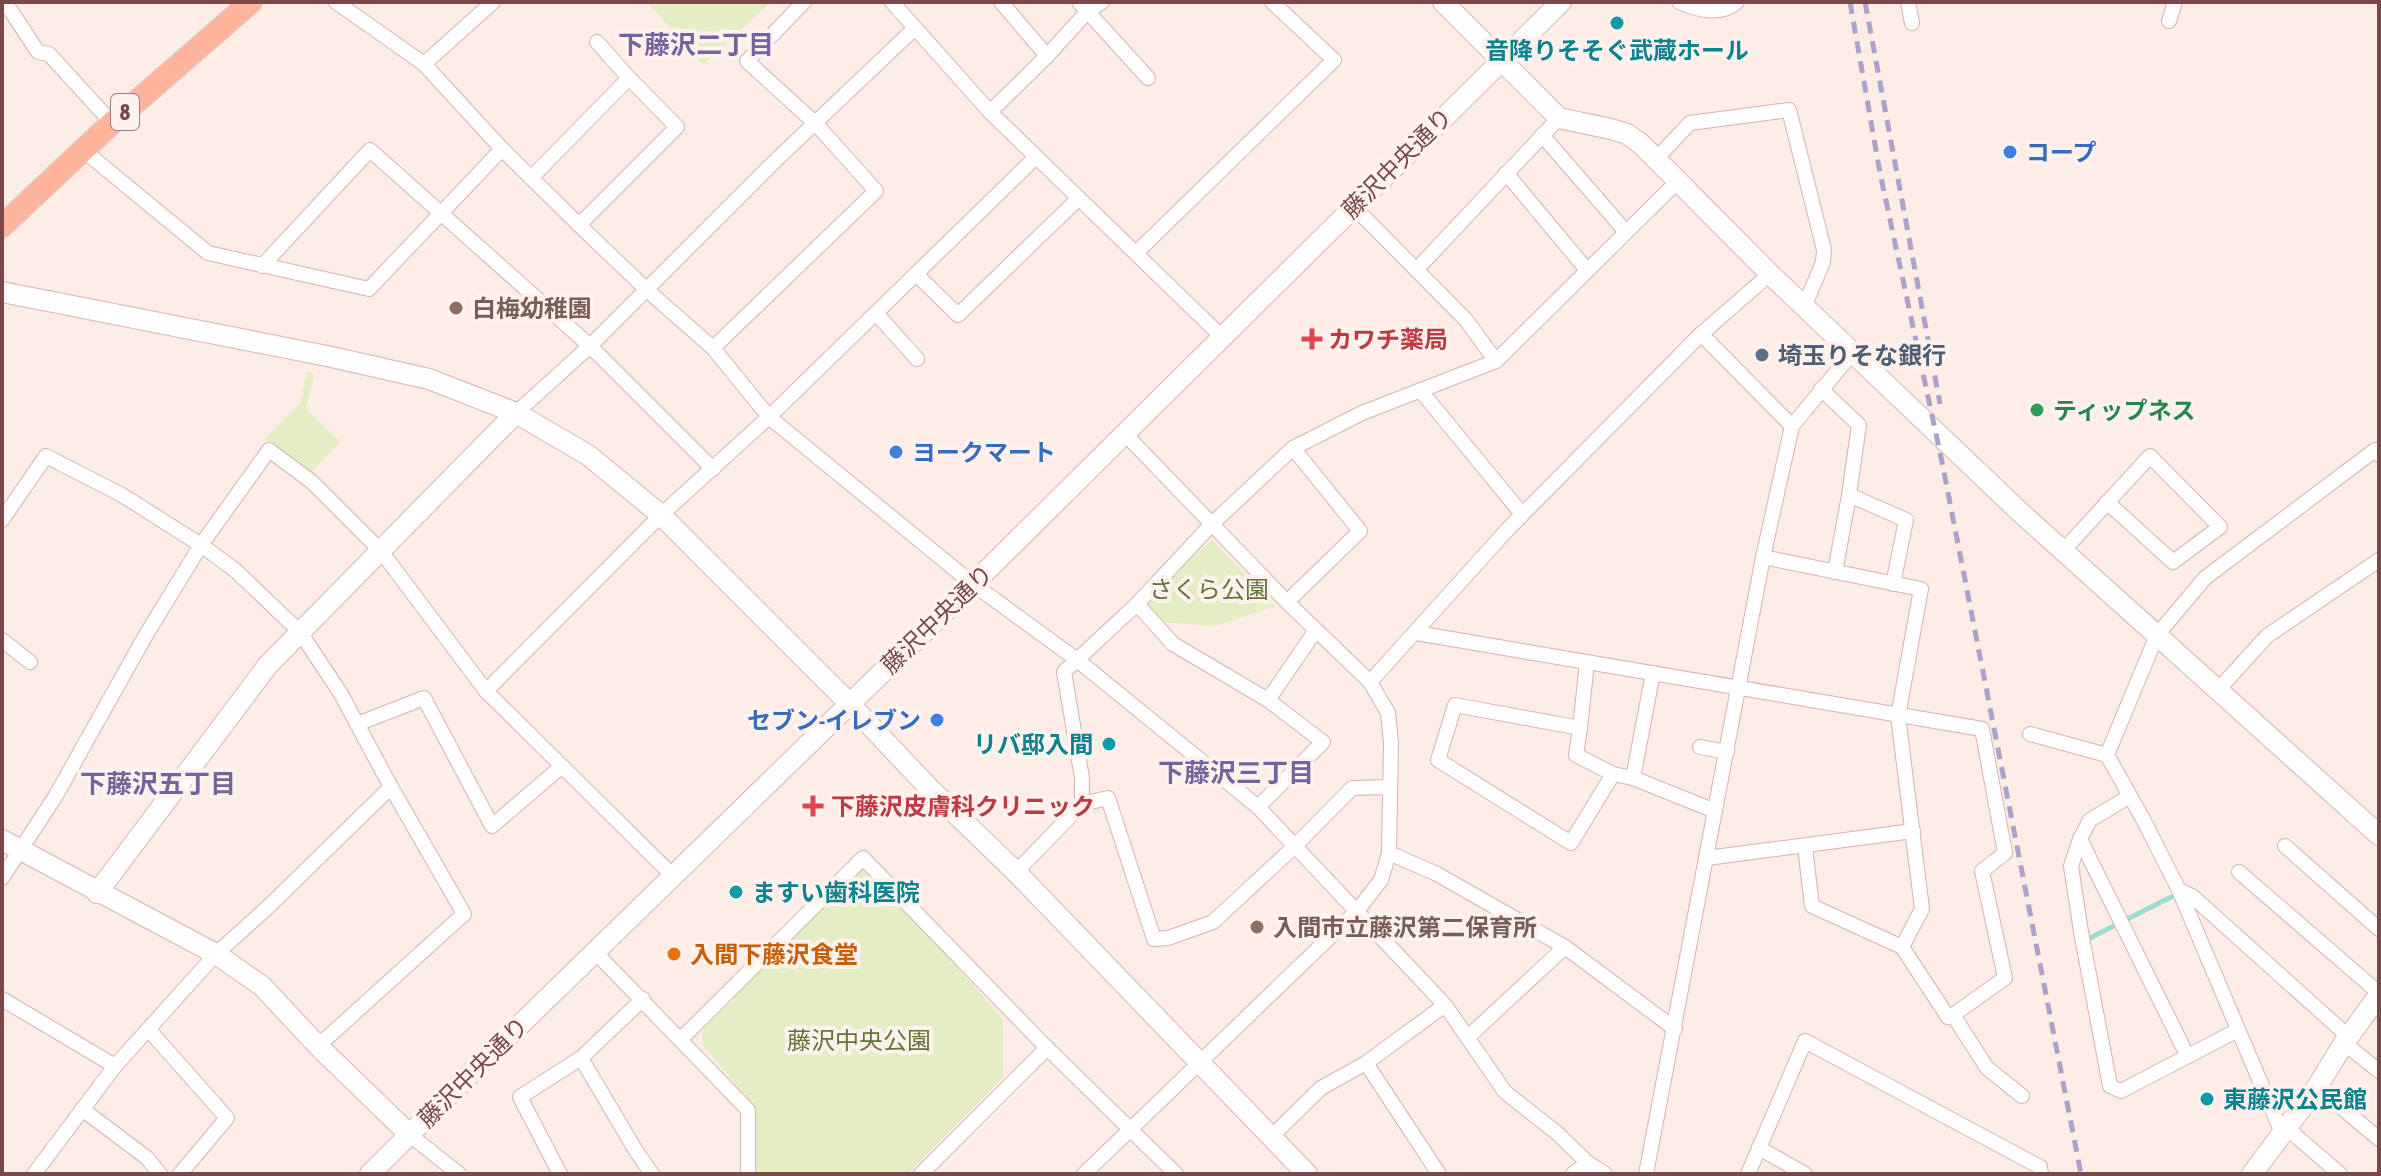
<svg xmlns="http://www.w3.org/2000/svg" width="2381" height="1176" viewBox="0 0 2381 1176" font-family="'Asap Condensed','Noto Sans JP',sans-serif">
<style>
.green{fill:#e4edc3}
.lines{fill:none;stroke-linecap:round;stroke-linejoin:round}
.stream{stroke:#9edcce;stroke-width:5}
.street-casing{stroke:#d6b3b0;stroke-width:16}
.secondary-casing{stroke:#dbb3af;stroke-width:22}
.primary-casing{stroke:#d7c8c8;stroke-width:24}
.street{stroke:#fff;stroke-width:14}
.secondary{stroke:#fff;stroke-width:20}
.primary{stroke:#ffb59c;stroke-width:22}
.rail{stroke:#a9a3c9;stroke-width:5;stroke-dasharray:12 8;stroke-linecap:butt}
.culture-dot{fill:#0f9aa8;stroke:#fff2ee;stroke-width:3}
.shop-dot{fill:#3f7fe0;stroke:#fff2ee;stroke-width:3}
.education-dot{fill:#8d6e63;stroke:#fff2ee;stroke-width:3}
.health-dot{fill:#e0444e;stroke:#fff2ee;stroke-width:3}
.service-dot{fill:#5c6f8a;stroke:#fff2ee;stroke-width:3}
.leisure-dot{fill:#2e9e5b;stroke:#fff2ee;stroke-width:3}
.food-dot{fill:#e8710a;stroke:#fff2ee;stroke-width:3}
.labels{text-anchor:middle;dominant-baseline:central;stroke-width:8;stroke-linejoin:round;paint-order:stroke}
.shield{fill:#fff2ee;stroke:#a27b7a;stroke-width:2}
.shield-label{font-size:22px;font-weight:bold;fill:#7a4849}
.culture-label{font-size:24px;font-weight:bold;fill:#0d838f;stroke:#fff2ee;text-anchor:start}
.shop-label{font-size:24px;font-weight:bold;fill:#366cbe;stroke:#fff2ee;text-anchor:start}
.street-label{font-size:24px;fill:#7a4849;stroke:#fff2ee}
.education-label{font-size:24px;font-weight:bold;fill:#785e54;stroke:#fff2ee;text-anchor:start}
.health-label{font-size:24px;font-weight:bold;fill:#be3a42;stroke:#fff2ee;text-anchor:start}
.service-label{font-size:24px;font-weight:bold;fill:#4e5e75;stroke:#fff2ee;text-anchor:start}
.leisure-label{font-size:24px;font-weight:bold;fill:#27864d;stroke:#fff2ee;text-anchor:start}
.park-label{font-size:24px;fill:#61743a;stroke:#fff2ee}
.food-label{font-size:24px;font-weight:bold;fill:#c56008;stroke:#fff2ee;text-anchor:start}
.neighbourhood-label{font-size:26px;font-weight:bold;fill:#74649e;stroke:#fff2ee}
</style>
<rect width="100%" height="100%" fill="#feece6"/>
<g class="green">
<path d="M647 2H771L703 65Z"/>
<path d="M307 371 314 374 306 409 340 442 311 473 265 439 300 403Z"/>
<path d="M1212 540 1275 606 1215 626 1159 622 1137 604Z"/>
<path d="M860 866 876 875 1003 1019V1078L908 1174H753L755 1107 702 1044 703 1029 734 1000 732 989Z"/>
</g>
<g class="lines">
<path class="stream" d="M2088 939 2171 897"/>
<g class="street-casing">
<g id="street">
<path d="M5 2 38 52 49 54 112 123"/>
<path d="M336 2 424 64 502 149 579 225 648 291 713 348 769 417 973 584 1076 659 1258 807 1445 1005 1505 1092 1557 1133 1588 1163 1605 1174"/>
<path d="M892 2 990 112 1222 337"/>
<path d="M1001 2 1047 56"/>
<path d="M1079 2 1148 78"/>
<path d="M1679 2C1697 10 1722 16 1737 2"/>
<path d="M1908 2 1912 23"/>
<path d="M2169 21 2175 2"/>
<path d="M597 42 629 78"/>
<path d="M424 64 493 2"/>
<path d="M990 112 1047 56 1087 12 1102 2"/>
<path d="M1542 135 1626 232"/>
<path d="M83 150 208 253 369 289 502 149"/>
<path d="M1656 159 1690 123 1789 110 1824 250 1823 262 1805 305"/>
<path d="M1506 173 1587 270"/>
<path d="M532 177 629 78 677 127 579 225"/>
<path d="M1354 207 1466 320 1496 361"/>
<path d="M1137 252 1334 60 1272 2"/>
<path d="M262 266 370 150 590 346 713 469"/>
<path d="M1416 270 1559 118"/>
<path d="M916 274 958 315 1078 199"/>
<path d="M1770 274 1701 334 1792 426"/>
<path d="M876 313 917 359"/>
<path d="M713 348 876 191 816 124 747 61 804 2"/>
<path d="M1821 389 1859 425 1849 495 1835 572"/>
<path d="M1420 390 1522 514"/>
<path d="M516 413 590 346 774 162 915 28"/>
<path d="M1849 495 1906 520 1893 584"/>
<path d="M2 520 46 456 122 495 201 545 235 570 300 632 341 694 391 787 464 914 318 1046"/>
<path d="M2063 551 2150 456 2220 527 2173 562 2107 502"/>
<path d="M1287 602 1360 531 1293 448"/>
<path d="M1137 604 1173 644 1268 700 1323 742 1258 807"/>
<path d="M1416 633 1982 729 2005 853 1982 871 2005 978 1953 1015 1948 1017 1902 947 1922 909 1898 716 1921 589 1763 557"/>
<path d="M2 640 30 662"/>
<path d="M1370 682 1508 529 1701 334"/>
<path d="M2218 690 2267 636 2379 560"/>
<path d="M486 691 661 515 769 417 1036 157"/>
<path d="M1268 700 1316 630"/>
<path d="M357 724 424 698 492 826 561 767"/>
<path d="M1580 728 1587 662"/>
<path d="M2030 734 2107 755 2143 819 2179 890 2282 1133"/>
<path d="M1700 747 1727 752"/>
<path d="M2107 755 2157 635 2205 578 2375 450 2379 455"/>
<path d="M1613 774 1571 843 1438 760 1455 705 1580 728 1576 755 1613 774 1633 778 1715 811"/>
<path d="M1633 778 1653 673"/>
<path d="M2130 796 2090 820 2080 839 2071 866 2081 932 2110 1086 2121 1091 2238 1030"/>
<path d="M1082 804V778L1064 672 1137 604 1212 524 1293 448 1362 413 1496 361 1679 180"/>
<path d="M2080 839 2187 1055"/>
<path d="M2285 846 2379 929"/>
<path d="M1805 847 1812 906 1902 947"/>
<path d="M1389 853 1437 874 1565 947 1675 1029"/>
<path d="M1707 858 1913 831"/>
<path d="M1016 872 1082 804 1108 798 1154 939 1168 938 1213 922 1295 846 1352 788 1390 787"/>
<path d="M2239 872 2379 993"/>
<path d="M2 878 55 797 147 633 201 545 269 450 312 482 381 551 486 691 673 876"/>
<path d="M2179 890 2192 896 2349 1037"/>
<path d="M595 952 748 1110V1174"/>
<path d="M2 999 115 1066"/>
<path d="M1953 1015 1987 1068 2022 1096"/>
<path d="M149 1030 227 1118 180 1174"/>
<path d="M1468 1037 1565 947"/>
<path d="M681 1039 863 858 1047 1048 1176 1174"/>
<path d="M2344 1043 2379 1071"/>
<path d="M581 1058 636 1151 652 1174"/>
<path d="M1366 1063 1439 1174"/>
<path d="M2317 1087 2379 1139"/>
<path d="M82 1109 147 1158 160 1174"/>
<path d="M2287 1125 2297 1137 2340 1174"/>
<path d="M410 1135 459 1174"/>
<path d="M1271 1137 1321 1088 1366 1063 1445 1005"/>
<path d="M1759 1148 1805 1174"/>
<path d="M34 1174 115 1066 216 954 268 907 391 787"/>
<path d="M560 1174 520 1097 581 1058 643 999"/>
<path d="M921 1174 1047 1048"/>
<path d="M1084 1174 1357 911 1381 880 1389 853 1391 743 1388 713 1370 682 1287 602 1125 434"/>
<path d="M1573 1174 1588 1163"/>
<path d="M1646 1174 1763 557 1792 426 1853 352"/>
<path d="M1748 1174 1805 1041 2040 1167 2041 1174"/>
</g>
</g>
<g class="secondary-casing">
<g id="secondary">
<path d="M1443 2 1559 118 1611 129 1627 134 1640 143 1770 274 2021 513 2379 835"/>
<path d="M2 292 327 356 429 379 516 413 588 455 661 515 849 703 930 789 1016 872 1307 1174"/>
<path d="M2 840 216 954 262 986 318 1046 410 1135"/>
<path d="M97 893 268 665 516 413"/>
<path d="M370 1174 486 1058 973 584 1561 2"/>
<path d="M2252 1174 2317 1087 2344 1043 2379 995"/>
</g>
</g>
<g class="primary-casing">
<path id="primary" d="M2 226 112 123 251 2"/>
</g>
<use href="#street" class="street"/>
<use href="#secondary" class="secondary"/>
<use href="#primary" class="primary"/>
<g class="rail">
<path d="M1850 2 1880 173 1942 462 2081 1174"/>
<path d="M1865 2 1940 404"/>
</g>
</g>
<g class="culture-dot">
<circle cx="1617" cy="23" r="8"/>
<circle cx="1109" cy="744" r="8"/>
<circle cx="736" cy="892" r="8"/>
<circle cx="2207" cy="1099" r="8"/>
</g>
<g class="shop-dot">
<circle cx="2010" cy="152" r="8"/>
<circle cx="896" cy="452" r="8"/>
<circle cx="937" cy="720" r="8"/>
</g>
<g class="education-dot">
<circle cx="456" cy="308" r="8"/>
<circle cx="1257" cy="927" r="8"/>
</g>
<g class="health-dot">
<path d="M1308 327h8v8h8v8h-8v8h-8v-8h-8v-8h8z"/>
<path d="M809 794h8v8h8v8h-8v8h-8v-8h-8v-8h8z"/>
</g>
<circle class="service-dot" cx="1762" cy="355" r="8"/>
<circle class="leisure-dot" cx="2037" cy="410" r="8"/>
<circle class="food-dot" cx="674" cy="954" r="8"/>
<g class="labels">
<rect class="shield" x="111" y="94" width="28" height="36" rx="6"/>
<g class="shield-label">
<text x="125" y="112">8</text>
</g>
<g class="culture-label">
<text x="1617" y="50" text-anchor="middle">音降りそそぐ武蔵ホール</text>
<text x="1093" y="744" text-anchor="end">リバ邸入間</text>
<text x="752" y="892">ますい歯科医院</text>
<text x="2223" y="1099">東藤沢公民館</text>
</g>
<g class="shop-label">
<text x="2026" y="152">コープ</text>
<text x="912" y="452">ヨークマート</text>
<text x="921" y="720" text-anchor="end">セブン-イレブン</text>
</g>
<g class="street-label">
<text transform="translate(1397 163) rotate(-45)">藤沢中央通り</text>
<text transform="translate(937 619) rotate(-44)">藤沢中央通り</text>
<text transform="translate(473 1072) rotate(-45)">藤沢中央通り</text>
</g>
<g class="education-label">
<text x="472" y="308">白梅幼稚園</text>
<text x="1273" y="927">入間市立藤沢第二保育所</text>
</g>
<g class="health-label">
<text x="1328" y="339">カワチ薬局</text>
<text x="831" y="806">下藤沢皮膚科クリニック</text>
</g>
<g class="service-label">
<text x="1778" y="355">埼玉りそな銀行</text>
</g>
<g class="leisure-label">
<text x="2053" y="410">ティップネス</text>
</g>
<g class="park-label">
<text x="1209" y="589">さくら公園</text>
<text x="859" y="1040">藤沢中央公園</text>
</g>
<g class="food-label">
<text x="690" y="954">入間下藤沢食堂</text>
</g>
<g class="neighbourhood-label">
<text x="696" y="45">下藤沢二丁目</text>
<text x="1236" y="773">下藤沢三丁目</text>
<text x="158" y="784">下藤沢五丁目</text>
</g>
</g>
<rect width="2381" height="1176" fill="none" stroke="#7a4849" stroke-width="8"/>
</svg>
